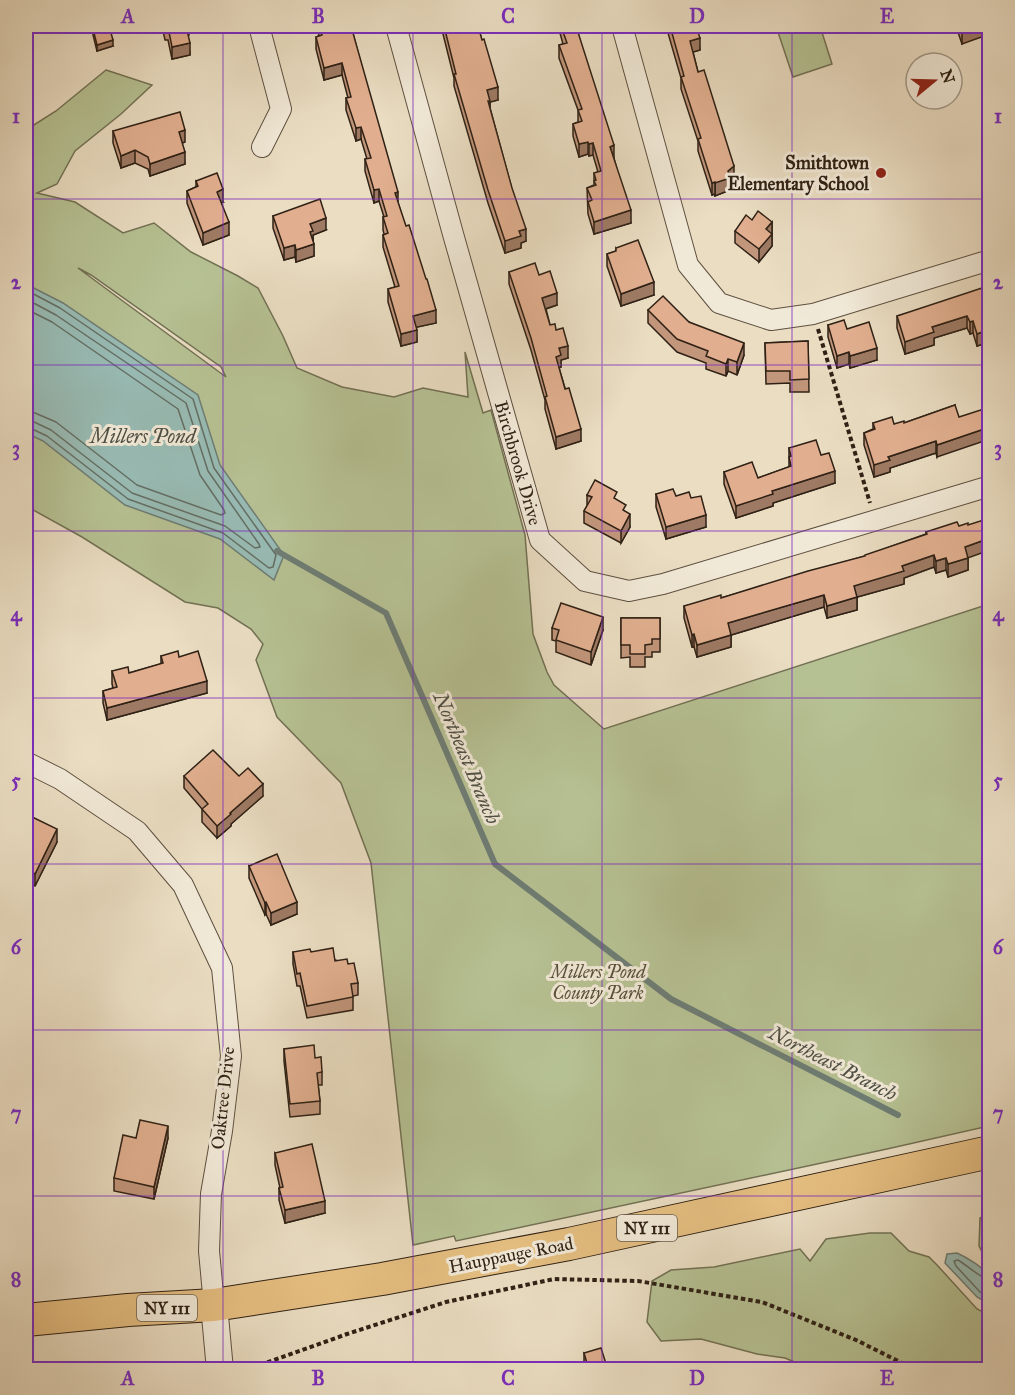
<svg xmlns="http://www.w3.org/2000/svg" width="1015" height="1395" viewBox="0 0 1015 1395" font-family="'IM FELL Great Primer',serif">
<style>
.green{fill:#b6c193;stroke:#727154;stroke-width:1.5;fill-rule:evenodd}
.water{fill:#98bbb4;stroke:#6e7d74;stroke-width:1.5}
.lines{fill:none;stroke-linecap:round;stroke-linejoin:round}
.shore{stroke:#646e64;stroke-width:1.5}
.stream{stroke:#6e7d74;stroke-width:6}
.minor-casing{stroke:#5e5040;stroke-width:22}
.tertiary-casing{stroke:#5e5040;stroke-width:28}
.primary-casing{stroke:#2f2115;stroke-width:34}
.path{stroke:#2f2115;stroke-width:4;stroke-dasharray:4.5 3;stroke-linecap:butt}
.minor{stroke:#f1e9d7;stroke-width:20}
.tertiary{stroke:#f1e9d7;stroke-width:26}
.primary{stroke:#e5be81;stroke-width:32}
.wall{fill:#c2967b;stroke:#2f2115;stroke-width:1.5}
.shaded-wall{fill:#9e7a64;stroke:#2f2115;stroke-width:1.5}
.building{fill:#e1af8f;stroke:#2f2115;stroke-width:1.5}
.grid{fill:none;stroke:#7b2cbf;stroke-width:1.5;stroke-opacity:0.55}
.poi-dot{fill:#8f2418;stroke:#f1e9d7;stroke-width:2}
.labels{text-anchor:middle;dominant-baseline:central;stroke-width:6;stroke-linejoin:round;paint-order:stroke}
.shield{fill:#f1e9d7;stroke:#695d4f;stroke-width:1.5}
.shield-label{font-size:16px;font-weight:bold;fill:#2f2115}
.poi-label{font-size:18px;font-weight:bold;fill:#2f2115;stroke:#f1e9d7;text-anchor:end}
.street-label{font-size:18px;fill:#2f2115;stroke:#f1e9d7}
.park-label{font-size:18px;font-style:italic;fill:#58513b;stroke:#f1e9d7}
.water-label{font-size:20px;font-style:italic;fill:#4e4f45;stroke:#f1e9d7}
.neatline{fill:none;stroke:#7b2cbf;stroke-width:2}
.grid-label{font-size:20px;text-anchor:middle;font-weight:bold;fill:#7b2cbf}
</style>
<rect width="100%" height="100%" fill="#eaddc2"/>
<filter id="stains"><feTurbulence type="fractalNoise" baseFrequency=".00333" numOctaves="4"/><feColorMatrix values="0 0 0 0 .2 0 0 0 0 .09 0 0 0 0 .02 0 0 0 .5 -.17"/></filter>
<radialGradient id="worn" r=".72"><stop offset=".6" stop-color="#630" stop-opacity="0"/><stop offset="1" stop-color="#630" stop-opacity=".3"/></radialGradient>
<g class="green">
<path d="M776 26H820L832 64 793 77Z"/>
<path d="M106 70 152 85 121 114 75 151 57 184 37 193 75 202 123 233 154 223 191 252 238 276 258 288 283 336 297 368 342 387 394 397 423 388 468 397 465 352 483 413 491 410 525 535 533 634 547 672 554 685 604 729 989 604V1126L887 1149 456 1241 454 1236 413 1245 371 863 341 783 277 717 256 660 263 644 251 629 218 608 185 602 82 537 26 506V130L56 111ZM78 268 91 275 221 367 226 377Z"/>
<path d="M989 1214V1265L979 1246 980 1218Z"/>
<path d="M870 1233H891L909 1251 929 1257 937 1265 977 1309 989 1315V1369H811L785 1358 757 1354 701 1339 661 1341 647 1322 652 1281 671 1270 714 1267 800 1249 810 1261 826 1239Z"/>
</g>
<g class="water">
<path d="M26 284 63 303 198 395 220 465 284 555 274 580 220 539 125 505 43 441 26 433Z"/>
<path d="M957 1253C966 1257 987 1269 989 1278 991 1285 990 1296 989 1304L977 1297 945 1263 947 1254Z"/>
</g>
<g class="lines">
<g class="shore">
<path d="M26 290 60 308 193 399 214 468 276 555 273 567 269 568 223 533 128 499 47 436 30 428H26"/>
<path d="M26 299 56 315 186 403 208 471 259 544 260 547 255 548 225 526 132 493 51 430 32 421 26 420"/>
<path d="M26 309 52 322 178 409 200 475 224 510 225 513 221 515 137 485 56 422 35 413 26 411"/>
<path d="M990 1280C980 1278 968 1266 958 1260L954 1261 956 1266 980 1292 990 1297"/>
</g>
<path class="stream" d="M277 551 386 613 495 864 671 999 898 1115"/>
<g class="minor-casing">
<g id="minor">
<path d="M259 26 281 109 262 147"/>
<path d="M396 26 453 234 540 540 585 581 629 591 663 584 990 486"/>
<path d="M622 26 688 265 719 303 771 320 813 314 990 260"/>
<path d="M26 762 60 779 137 831 183 885 222 968 231 1056 222 1131 211 1194 209 1251 214 1305"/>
</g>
</g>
<g class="tertiary-casing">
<path id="tertiary" d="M214 1305 220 1370"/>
</g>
<g class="primary-casing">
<path id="primary" d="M26 1320 128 1310 214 1305 382 1279 569 1244 990 1152"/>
</g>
<g class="path">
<path d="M818 329 870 503"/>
<path d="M246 1370 347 1334 446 1302 554 1279 638 1281 762 1302 856 1340 906 1365 920 1370"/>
</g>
<use href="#minor" class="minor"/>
<use href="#tertiary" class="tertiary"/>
<use href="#primary" class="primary"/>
</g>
<g class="wall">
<path d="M162 26H189V35H188L190 55 172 59 168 40H165Z"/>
<path d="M317 26H351L398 203 436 323 416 327 417 342 401 346 388 302V289L395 287 383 247V235L384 234 383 230V217H384L379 201 374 203 365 171V159H367L361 139 356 141 346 110V98H348L342 75 324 80 316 49V37L319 36Z"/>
<path d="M441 26H478L498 100 490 102V108L526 241 521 243V248L505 253 488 203 454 86V78Z"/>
<path d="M558 26H576L614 158 631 223 594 234 588 214 587 188 594 185V173L598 172 593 155 589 156 588 154 579 157 573 136V124L578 122V110L559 58V45L563 44Z"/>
<path d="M666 26H696L700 50 693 52 698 72 734 178 730 182V190L715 196V194L712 195 698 151V141L681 89V78Z"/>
<path d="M956 26H990L962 44Z"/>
<path d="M93 29 113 46 97 51 93 35Z"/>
<path d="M113 131 185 142 182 143 185 164 150 176 148 169 135 163 121 168 113 143Z"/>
<path d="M196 181 223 202H221L229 235 203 245 187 203V191L196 187Z"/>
<path d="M273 216 326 230 313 235 314 256 296 262 295 257 284 260 273 228Z"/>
<path d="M752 220 772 222V246L759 262 735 243V231Z"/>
<path d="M616 248 654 295 621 306 607 266V254L616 251Z"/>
<path d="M509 272 539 275 557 305 546 309 550 325 556 330 568 358 561 360V367L559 368 581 441 556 449 545 409V400L531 350 509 284Z"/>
<path d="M990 289V342L977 346 973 333 970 334 967 328 934 338V345L905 354 897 328V316Z"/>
<path d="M648 310 689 322 744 355 737 375 728 371 726 376 706 369V363L677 352 648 323Z"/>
<path d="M828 325 847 329 877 360 850 368 849 364 837 368 828 337Z"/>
<path d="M808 341 809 392H790V383L766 384 765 343Z"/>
<path d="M955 405 937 457 936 453 890 468V472L874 477 864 445V433L873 429V423L894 424 904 423Z"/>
<path d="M789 448 821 455 835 483 773 503V506L736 518 724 484V472L758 478 789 467Z"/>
<path d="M656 494 691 498 706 527 666 539 656 507Z"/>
<path d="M587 495 626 512 630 527 621 543 584 523V511L587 506Z"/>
<path d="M926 532 968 558V570L948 577 946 570 936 573 934 567 904 578V584L857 597V610L827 618 824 607 731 635V647L697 657 694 647H692L684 618V606L721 598 865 556 926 534Z"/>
<path d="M621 618H660V652H652V657H645V667H630V657L621 658Z"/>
<path d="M552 628 603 630 591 665 556 652V641L552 640Z"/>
<path d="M161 656 179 657 207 693 107 720 103 703V691L113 688 112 684V671L129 673 161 664Z"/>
<path d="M184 776H239L263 796 231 824V826L217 838 202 822V809L184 788Z"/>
<path d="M26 814 57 842 35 886 26 881Z"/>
<path d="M249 866 297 914 271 925 266 914 265 915 249 878Z"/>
<path d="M293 952H311L348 964 358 983V995L353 996V1010L307 1018 300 986H297L293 964Z"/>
<path d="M284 1049 315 1058 322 1072V1085H318L320 1101V1114L290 1117 284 1061Z"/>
<path d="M136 1138H168L154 1199 114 1191V1178Z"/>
<path d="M275 1153 325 1213 285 1223 279 1200V1188H280L275 1165Z"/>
<path d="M584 1353 608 1370H586L584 1365Z"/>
</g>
<g class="shaded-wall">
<path d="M962 26H990V34L962 44Z"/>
<path d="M700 38V50L690 53V41Z"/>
<path d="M113 40V46L97 51V45Z"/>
<path d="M190 43V55L172 59V47Z"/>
<path d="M342 63V75L324 80V68Z"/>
<path d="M498 87V100L490 102V113L487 90Z"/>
<path d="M361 127V139L356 141V128Z"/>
<path d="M185 130V142L179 144V132Z"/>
<path d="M588 142V154L579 157V144Z"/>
<path d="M593 143V155L589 156V144Z"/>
<path d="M614 145V158L610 147Z"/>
<path d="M135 150V163L121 168V156Z"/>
<path d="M185 152V164L150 176V164Z"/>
<path d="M734 166V178L730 182V190L715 196V183Z"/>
<path d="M715 182V194L712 195V183Z"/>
<path d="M223 189V202L217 204V192Z"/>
<path d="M379 189V201L374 203V190Z"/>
<path d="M398 192V204L395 193Z"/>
<path d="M631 210V223L594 234V222Z"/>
<path d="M326 218V230L313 235V244L310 245V224Z"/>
<path d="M229 222V235L203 245V233Z"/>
<path d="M772 222V246L759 262V249L766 229Z"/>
<path d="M526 229V241L521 243V248L505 253V241L519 231Z"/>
<path d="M314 244V256L296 262V250Z"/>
<path d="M295 245V257L284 260V248Z"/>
<path d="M654 282V295L621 306V294Z"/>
<path d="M557 293V305L542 310V298Z"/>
<path d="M436 310V323L413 328V316Z"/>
<path d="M967 316V328L934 338V345L905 354V342L932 327Z"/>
<path d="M973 321V333L970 334V322Z"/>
<path d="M990 329V342L977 346V334Z"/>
<path d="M417 330V342L401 346V334Z"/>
<path d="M744 343V355L737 375V362Z"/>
<path d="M568 346V358L561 360V367L556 369V357L559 348Z"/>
<path d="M877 348V360L850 368V356Z"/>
<path d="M849 352V364L837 368V356Z"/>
<path d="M728 359V371L726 376V364Z"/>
<path d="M990 427V439L937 457V445Z"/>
<path d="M581 429V441L556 449V437Z"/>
<path d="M936 441V453L890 468V472L874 477V465L888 457Z"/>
<path d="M835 471V483L773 503V506L736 518V506L772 491Z"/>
<path d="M630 514V527L621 543V531Z"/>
<path d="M706 515V527L666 539V527Z"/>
<path d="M990 538V550L965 559V547Z"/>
<path d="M934 555V567L904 578V584L854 598V586L902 566Z"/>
<path d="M946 558V570L936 573V561Z"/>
<path d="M968 558V570L948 577V564Z"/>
<path d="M824 595V607L728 636V623Z"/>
<path d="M857 597V610L827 618V606Z"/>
<path d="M603 617V630L591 665V652Z"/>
<path d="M31 624V636L26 648V636Z"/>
<path d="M694 634V647H692V635Z"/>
<path d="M731 635V647L697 657V645Z"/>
<path d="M207 681V693L107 720V708Z"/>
<path d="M263 784V796L231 824V826L217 838V826L230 813Z"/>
<path d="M57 829V842L35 886V874Z"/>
<path d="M266 902V914L265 915V903Z"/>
<path d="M297 902V914L271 925V913Z"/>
<path d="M168 1126V1138L154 1199V1187Z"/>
<path d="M325 1201V1213L285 1223V1210Z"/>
</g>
<g class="building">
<path d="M105 26H109L113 40 97 45 93 29Z"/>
<path d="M164 26H186L190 43 172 47 168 27 165 28Z"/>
<path d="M320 26H351L398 192 395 193 406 226 409 225 426 279H427L436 310 413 316 417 330 401 334 388 289 399 286 383 235 388 233 383 217 387 216 379 189 374 190 365 159 371 158 361 127 356 128 346 98 351 97 342 63 324 68 316 37 322 35Z"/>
<path d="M444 26H478L482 40 484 39 498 87 487 90 490 101H488L512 188 526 229 519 231 521 236 505 241 488 190 454 74H456Z"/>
<path d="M561 26H576L614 145 610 147 631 210 594 222 588 202 592 200 587 188 596 185 594 181 596 180 594 173 601 171 593 143 589 144 588 142 579 144 573 124 582 121 578 110 582 109 559 45 567 43Z"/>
<path d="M670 26H696L700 38 690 41 698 72 704 70 734 166 728 171 730 178 715 183V182L712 183 698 139 701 138 681 77 684 76Z"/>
<path d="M180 112 185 130 179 132 185 152 150 164 148 157 135 150 121 156 113 131Z"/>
<path d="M217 173 223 189 217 192 229 222 203 233 187 191 198 186 196 181Z"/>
<path d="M320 199 326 218 310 224 313 231 310 232 314 244 296 250 295 245 284 248 273 216Z"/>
<path d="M758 211 772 222 766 229 772 234 759 249 735 231 746 215 752 220Z"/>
<path d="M638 240 654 282 621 294 607 254 616 251V248Z"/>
<path d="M535 263 539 275 550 271 557 293 542 298 550 325 555 324 556 330 563 328 568 346 559 348 561 355 556 357 565 389 569 388 581 429 556 437 545 397 547 396 531 338 509 272Z"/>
<path d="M982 288 983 291 990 289V329L977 334 973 321 970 322 967 316 932 327 934 332 905 342 897 316Z"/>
<path d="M663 296 689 322 744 343 737 362 728 359 726 364 706 356 708 351 677 339 648 310Z"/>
<path d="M844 320 847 329 869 322 877 348 850 356 849 352 837 356 828 325Z"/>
<path d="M808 341 809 379 790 380V371H766L765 343Z"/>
<path d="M955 405 959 417 990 407V427L937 445 936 441 888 457 890 460 874 465 864 433 875 429 873 423 892 417 894 424 904 421V423Z"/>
<path d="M816 440 821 455 829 453 835 471 772 491 773 494 736 506 724 472 752 462 758 478 791 466 789 457 791 456 789 448Z"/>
<path d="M595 480 617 492 614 498 626 505 623 510 630 514 621 531 584 511 592 497 587 495Z"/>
<path d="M673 489 676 496 689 492 691 498 701 496 706 515 666 527 656 494Z"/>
<path d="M990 518V538L965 547 968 558 948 564 946 558 936 561 934 555 902 566 904 571 854 586 857 597 827 606 824 595 728 623 731 635 697 645 694 634 692 635 684 606 721 595V598L808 571 865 556V555L927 534 926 532 957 522 959 526 968 523V525Z"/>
<path d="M561 603 603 617 591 652 556 640 559 630 552 628Z"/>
<path d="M621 618H660V639H652V644L645 645V654H630V645H621Z"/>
<path d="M26 621 31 624 26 636Z"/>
<path d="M178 651 179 657 198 651 207 681 107 708 103 691 117 687 112 671 128 667 129 673 163 663 161 656Z"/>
<path d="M213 750 239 776 248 768 263 784 230 813 231 814 217 826 202 809 208 804 184 776Z"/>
<path d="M26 814 57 829 35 874 26 869Z"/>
<path d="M277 854 297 902 271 913 266 902 265 903 249 866Z"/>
<path d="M333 948 335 961 347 959 348 964 354 963 358 983 351 984 353 997 307 1006 300 973 297 974 293 952 310 949 311 952Z"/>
<path d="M314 1045 315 1058 321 1057 322 1072 317 1073 320 1101 290 1104 284 1049Z"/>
<path d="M140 1120 168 1126 154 1187 114 1178 123 1135 136 1138Z"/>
<path d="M312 1144 325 1201 285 1210 279 1188 283 1187 275 1153Z"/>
<path d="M601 1348 608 1370H589L584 1353Z"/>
</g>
<path class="grid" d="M223 26V1370M413 26V1370M602 26V1370M792 26V1370M26 199H990M26 365H990M26 531H990M26 698H990M26 864H990M26 1030H990M26 1196H990"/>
<circle class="poi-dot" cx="881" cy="173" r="6"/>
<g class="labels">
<g class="shield">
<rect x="617" y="1215" width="60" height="26" rx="4.5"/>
<rect x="137" y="1295" width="60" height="26" rx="4.5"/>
</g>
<g class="shield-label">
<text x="647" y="1228">NY 111</text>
<text x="167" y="1308">NY 111</text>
</g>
<g class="poi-label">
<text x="869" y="163">Smithtown<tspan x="869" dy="21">Elementary School</tspan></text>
</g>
<g class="street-label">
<text transform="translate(518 463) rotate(74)">Birchbrook Drive</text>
<text transform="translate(223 1098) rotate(-84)">Oaktree Drive</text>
<text transform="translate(511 1255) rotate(-11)">Hauppauge Road</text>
</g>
<g class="park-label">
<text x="598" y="972">Millers Pond<tspan x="598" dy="21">County Park</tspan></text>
</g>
<g class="water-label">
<text x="143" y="436">Millers Pond</text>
<text transform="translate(467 758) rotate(67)">Northeast Branch</text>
<text transform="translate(833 1063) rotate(27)">Northeast Branch</text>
</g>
</g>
<rect width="1015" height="1395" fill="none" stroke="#eaddc2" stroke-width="66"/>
<g transform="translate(934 81) rotate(71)"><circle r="28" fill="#f1e9d7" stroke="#a39989" stroke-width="1.5"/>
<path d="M0-4.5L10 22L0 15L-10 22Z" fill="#8f2418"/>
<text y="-9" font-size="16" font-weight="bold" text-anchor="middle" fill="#2f2115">N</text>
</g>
<rect x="33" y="33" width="949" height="1329" class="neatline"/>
<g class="grid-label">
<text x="128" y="23">A</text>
<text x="318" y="23">B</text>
<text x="508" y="23">C</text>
<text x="697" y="23">D</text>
<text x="887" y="23">E</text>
<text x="16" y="123">1</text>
<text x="998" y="123">1</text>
<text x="16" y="289">2</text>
<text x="998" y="289">2</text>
<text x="16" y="455">3</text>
<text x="998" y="455">3</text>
<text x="16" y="621">4</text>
<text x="998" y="621">4</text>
<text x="16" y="787">5</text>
<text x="998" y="787">5</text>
<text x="16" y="954">6</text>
<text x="998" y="954">6</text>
<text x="16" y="1120">7</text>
<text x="998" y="1120">7</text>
<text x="16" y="1286">8</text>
<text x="998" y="1286">8</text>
<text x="128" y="1385">A</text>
<text x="318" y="1385">B</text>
<text x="508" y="1385">C</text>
<text x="697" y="1385">D</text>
<text x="887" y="1385">E</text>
</g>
<rect width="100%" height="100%" filter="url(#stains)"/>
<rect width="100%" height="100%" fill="url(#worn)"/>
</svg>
